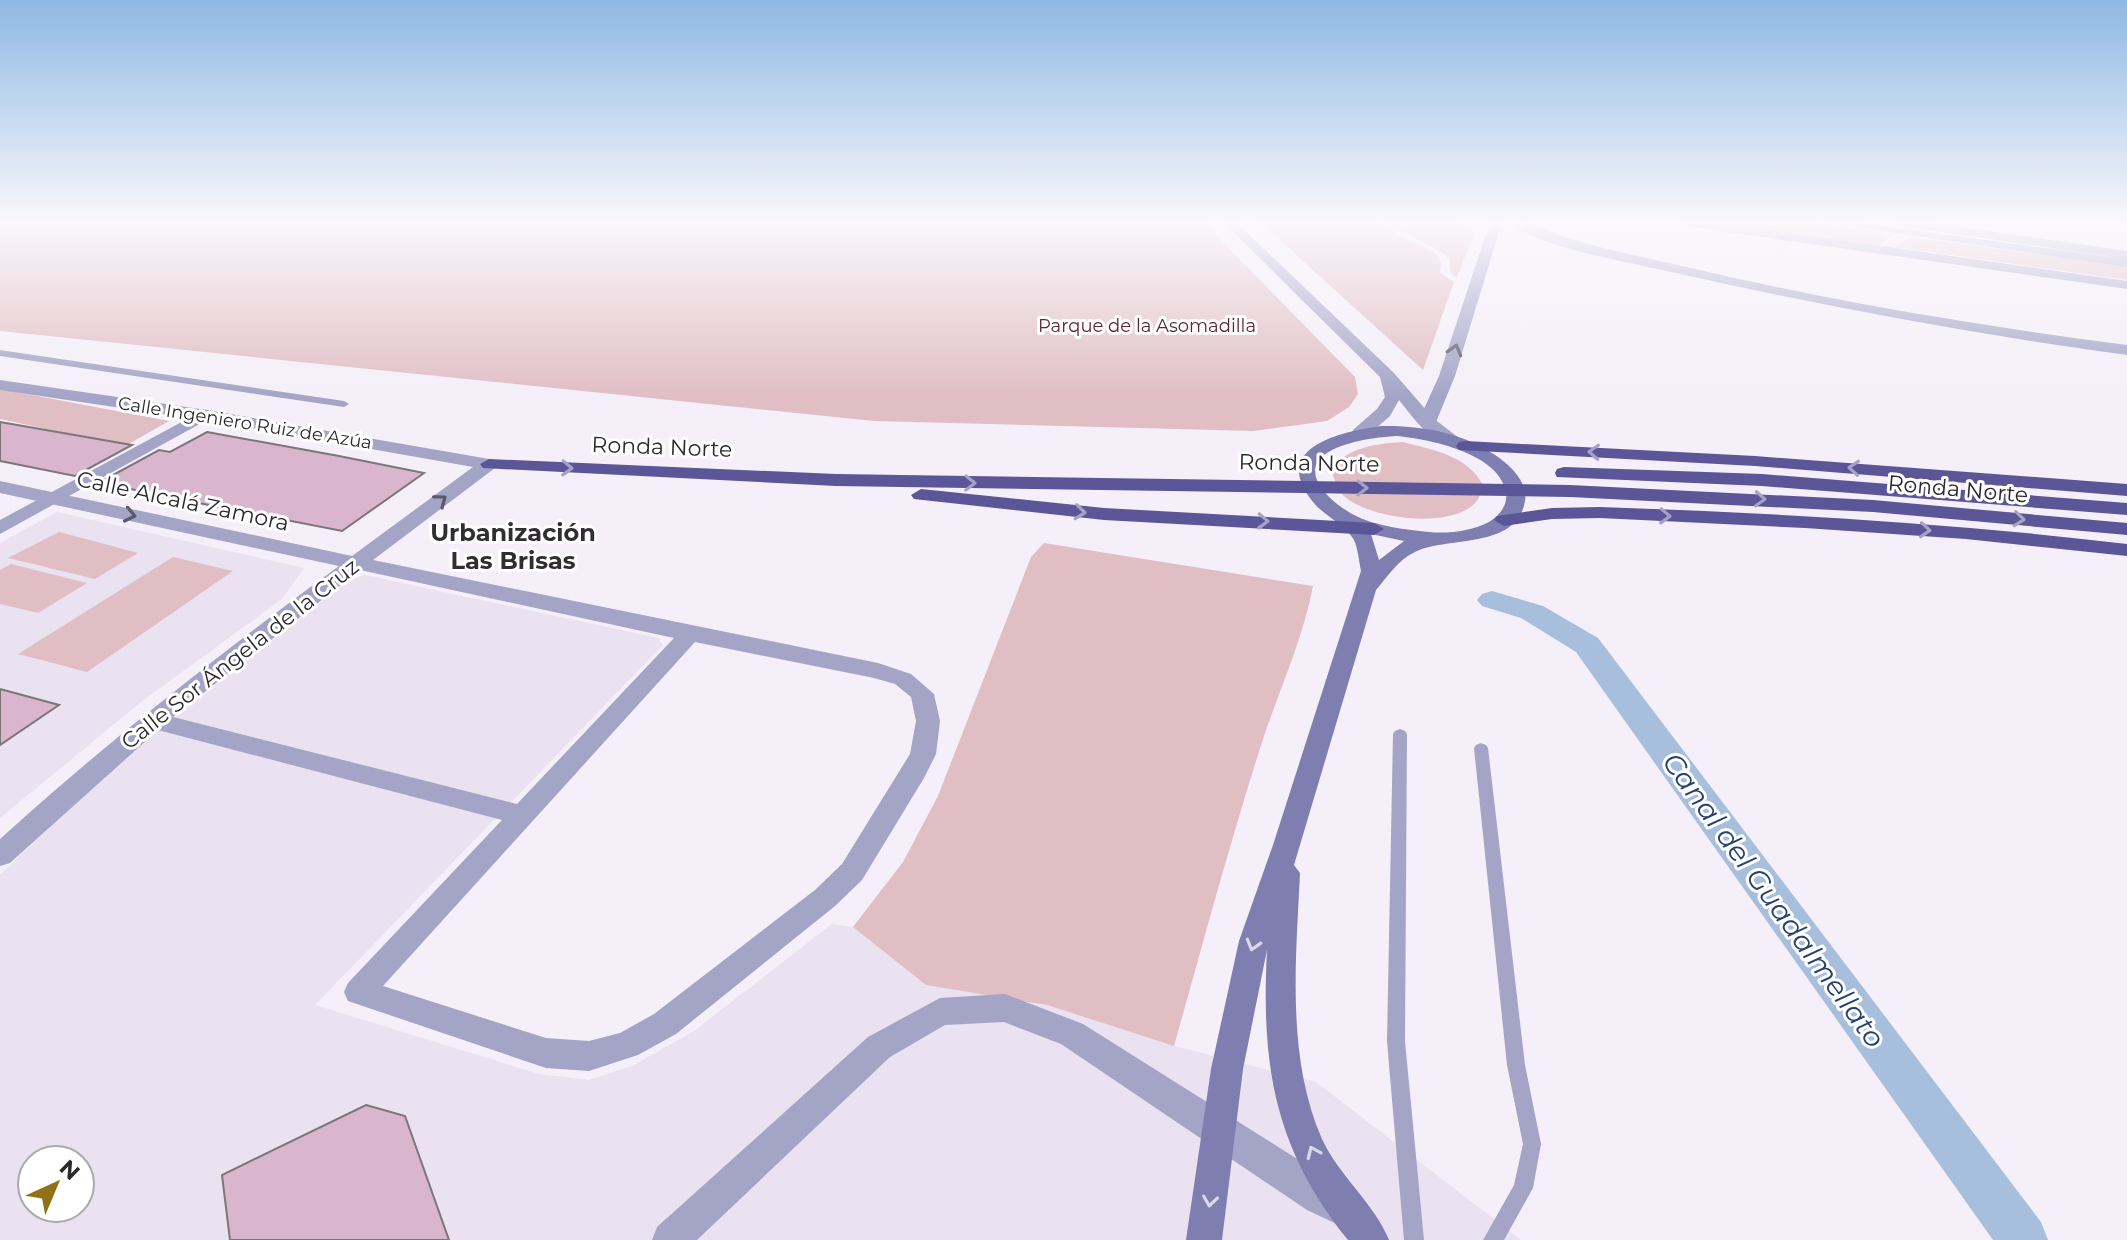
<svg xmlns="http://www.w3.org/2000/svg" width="2127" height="1240" viewBox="0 0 2127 1240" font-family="Montserrat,sans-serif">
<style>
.built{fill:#eae1f1;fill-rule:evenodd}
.green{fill:#e0bec4}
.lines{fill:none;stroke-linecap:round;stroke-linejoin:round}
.canal{fill:#a8bedd;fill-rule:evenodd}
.building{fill:#d9b6cd;stroke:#7d757a;stroke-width:2}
.service{fill:#a4a4c7;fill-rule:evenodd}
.pedestrian{fill:#a4a4c7;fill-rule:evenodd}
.minor{fill:#a4a4c7;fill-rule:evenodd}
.tertiary{fill:#a4a4c7;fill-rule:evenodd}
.secondary{fill:#7f7eb0;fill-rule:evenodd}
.trunk{fill:#5a5697;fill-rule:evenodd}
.oneway{stroke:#5b5a6b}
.oneway2{stroke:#a4a2c6}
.oneway3{stroke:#d9d8e7}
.labels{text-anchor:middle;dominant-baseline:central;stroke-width:6;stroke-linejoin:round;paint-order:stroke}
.far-park-label{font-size:18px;fill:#5d2735;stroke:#fff}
.far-street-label{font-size:18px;fill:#2b292d;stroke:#fff}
.street-label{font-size:22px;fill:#2b292d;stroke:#fff}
.neighbourhood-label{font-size:24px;font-weight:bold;fill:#302d33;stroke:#fff}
.near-water-label{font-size:28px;font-style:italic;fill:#25436d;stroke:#fff}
</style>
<rect width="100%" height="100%" fill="#f4eff8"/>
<g class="built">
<path d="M57 512 304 568 282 599 141 702 0 818V543Z"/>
<path d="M365 575 658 638 663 645 315 1005 539 1074 589 1080 634 1065 694 1031 832 924 853 927 926 985 1047 1005 1174 1046 1316 1082 1521 1240H0V875L121 760 349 580ZM32 1160H80V1208H32Z"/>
</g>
<g class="green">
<path d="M0 223H1204L1355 377 1358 394 1349 407 1327 421 1253 431 874 421 0 331Z"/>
<path d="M1261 223H1375L1435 253 1441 263 1440 273 1454 282 1423 370Z"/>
<path d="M1388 223H1451L1475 231 1457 277 1451 274 1449 258 1443 253Z"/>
<path d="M1722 223H1815L1892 234 1879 246Z"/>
<path d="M1911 237 2127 266V280L1895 247Z"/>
<path d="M0 389 169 421 125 446 0 419Z"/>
<path d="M1403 442C1433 450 1467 455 1483 485 1481 491 1480 498 1476 502 1452 530 1369 519 1344 496 1337 490 1334 476 1330 468 1352 447 1373 444 1403 442Z"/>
<path d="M59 532 138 553 95 579 8 558Z"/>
<path d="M1044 543 1313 586C1303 638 1281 686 1264 736 1231 838 1203 943 1174 1046L1047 1005 926 985 853 927 903 862 938 796 1031 557Z"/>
<path d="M173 557 233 571 87 672 18 654Z"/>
<path d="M11 564 87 583 38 613 0 604V570Z"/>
</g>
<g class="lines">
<path class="canal" d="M1492 591 1543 606 1598 638 2041 1222 2048 1240H1993L1576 652 1521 618 1482 606 1477 600 1482 594Z"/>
</g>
<g class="building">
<path d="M0 422 86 437 132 445 75 476 0 461Z"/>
<path d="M207 432 339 456 424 473 342 531 142 492 102 481 159 450 170 452Z"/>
<path d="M0 689 59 705 0 745Z"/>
<path d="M366 1105 405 1116 449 1240H230L222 1175Z"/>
</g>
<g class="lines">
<g class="service">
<path d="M0 350 344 401 349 404 344 407 0 356Z"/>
<path d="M1400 729 1405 731 1407 734 1405 1041 1424 1240H1404L1387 1041 1393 734 1395 731Z"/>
<path d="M1481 743 1486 745 1488 748 1525 1065 1541 1144 1533 1188 1504 1240H1483L1514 1185 1523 1144 1507 1065 1474 748 1476 745Z"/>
</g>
<path class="pedestrian" d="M1827 223H1860L2127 259V267Z"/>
<g class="minor">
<path d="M1494 223 1507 224 1499 232 1455 376 1436 422 1433 426H1421L1418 422 1439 376 1487 231Z"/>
<path d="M1528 223C1580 246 1636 255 1691 268 1835 302 1980 326 2127 345V355C1970 334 1817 305 1662 270 1625 261 1541 248 1513 224Z"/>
<path d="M1686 223H1720L2127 281V289L1692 227Z"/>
<path d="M1901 223H1934L2127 251V259L1907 227Z"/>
<path d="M207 410 495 460 498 464 495 468 373 560 878 663 911 674 934 694 940 721 936 754 924 778 862 880 835 906 676 1034 638 1055 589 1071 546 1068 348 1001 344 992 348 983 502 820 158 730 10 863 0 866V839C108 741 222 652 339 566L0 493V481L352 556 473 467 201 419 198 415ZM360 570 674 638 517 804 173 717ZM695 642 874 678 895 684 911 697 916 721 910 754 842 864 815 890 654 1014 620 1033 589 1041 546 1038 383 986Z"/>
<path d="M1005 994 1083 1024 1356 1196 1361 1209 1356 1222 1343 1227 1307 1210 1061 1044 1004 1022 945 1025 890 1057 697 1240H652L657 1227 868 1037 940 998Z"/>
</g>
<g class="tertiary">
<path d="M1224 223H1237L1394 373 1433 418 1459 438 1462 442 1459 446C1436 451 1412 416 1399 400L1390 416 1366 437H1354L1351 433 1354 429 1377 409 1385 397 1380 377Z"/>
<path d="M0 380 207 410 216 415 0 534V520L189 418 0 390Z"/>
</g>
<path class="secondary" d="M1381 426C1421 425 1465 433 1498 457 1512 467 1528 483 1525 501 1517 550 1446 536 1415 552 1398 560 1388 576 1376 590L1294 865 1300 873C1296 960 1286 1057 1322 1139 1339 1176 1374 1203 1389 1240H1348C1274 1148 1261 1065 1267 950L1243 1069 1222 1240H1186L1211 1069 1239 941 1273 845 1361 571C1359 562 1358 548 1354 540 1345 524 1324 516 1313 502 1269 448 1339 432 1381 426ZM1397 436C1429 439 1499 453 1506 492 1508 505 1500 515 1489 522 1472 531 1448 534 1429 532 1403 529 1377 527 1352 514 1340 507 1328 498 1320 486 1295 446 1374 437 1397 436ZM1371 534 1404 541 1379 560Z"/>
<g class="trunk">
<path d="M1465 441 1755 456 2127 484V496L1755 466 1459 450 1456 446 1459 442Z"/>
<path d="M489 459 836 474 1570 485 1873 500 2127 523V535L1873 512 1570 497 836 486 483 468 480 464Z"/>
<path d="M1564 467 1762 474 2127 503V515L1762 486 1557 477 1555 473 1557 469Z"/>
<path d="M921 489 1104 508 1374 523 1384 529 1374 535 1104 520 914 499 911 495Z"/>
<path d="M1600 507C1776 513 1952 523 2127 544V556L1966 539 1805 528 1600 518 1552 519 1504 526 1494 520 1497 516 1552 508Z"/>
</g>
</g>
<defs><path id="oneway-chevron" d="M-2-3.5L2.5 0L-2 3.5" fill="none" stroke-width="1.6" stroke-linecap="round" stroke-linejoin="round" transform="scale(2)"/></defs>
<g class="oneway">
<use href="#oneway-chevron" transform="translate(1455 350) rotate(-74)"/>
<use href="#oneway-chevron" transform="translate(441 500) rotate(-37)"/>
<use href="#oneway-chevron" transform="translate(130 515) rotate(12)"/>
</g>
<g class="oneway2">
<use href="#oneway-chevron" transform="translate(1594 452) rotate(-177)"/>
<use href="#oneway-chevron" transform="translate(567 468) rotate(2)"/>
<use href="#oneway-chevron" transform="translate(1854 468) rotate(-176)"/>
<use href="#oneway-chevron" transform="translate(970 483) rotate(1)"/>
<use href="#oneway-chevron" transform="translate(1362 488) rotate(1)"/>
<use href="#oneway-chevron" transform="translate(1760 499) rotate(3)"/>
<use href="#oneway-chevron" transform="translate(1080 512) rotate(6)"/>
<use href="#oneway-chevron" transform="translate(1665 516) rotate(2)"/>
<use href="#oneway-chevron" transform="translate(2019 519) rotate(6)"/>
<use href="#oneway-chevron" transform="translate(1263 521) rotate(2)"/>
<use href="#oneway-chevron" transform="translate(1925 530) rotate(4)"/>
</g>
<g class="oneway3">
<use href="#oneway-chevron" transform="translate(1253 945) rotate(106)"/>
<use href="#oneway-chevron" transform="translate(1313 1152) rotate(-114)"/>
<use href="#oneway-chevron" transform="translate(1210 1201) rotate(98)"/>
</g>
<linearGradient id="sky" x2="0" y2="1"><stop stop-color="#8eb8e4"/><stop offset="0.56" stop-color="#faf8fc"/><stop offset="1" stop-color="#faf8fc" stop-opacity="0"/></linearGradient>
<rect width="2127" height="397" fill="url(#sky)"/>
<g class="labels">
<g class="far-park-label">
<text x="1147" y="326">Parque de la Asomadilla</text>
</g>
<g class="far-street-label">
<text transform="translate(245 423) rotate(9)">Calle Ingeniero Ruiz de Azúa</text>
</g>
<g class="street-label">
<text transform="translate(662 447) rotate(2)">Ronda Norte</text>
<text transform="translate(1309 463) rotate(1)">Ronda Norte</text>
<text transform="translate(1958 489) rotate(5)">Ronda Norte</text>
<text transform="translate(183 501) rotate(12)">Calle Alcalá Zamora</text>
<text transform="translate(240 654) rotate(-38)">Calle Sor Ángela de la Cruz</text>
</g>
<g class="neighbourhood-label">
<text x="513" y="532">Urbanización<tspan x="513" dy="28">Las Brisas</tspan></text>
</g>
<g class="near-water-label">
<text transform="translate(1774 900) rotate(54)">Canal del Guadalmellato</text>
</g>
</g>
<g transform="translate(56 1184) rotate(44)"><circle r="38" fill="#ffffff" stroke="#aaa9ab" stroke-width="2"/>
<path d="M0-6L14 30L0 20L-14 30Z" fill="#907116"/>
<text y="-12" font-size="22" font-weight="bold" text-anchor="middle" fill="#2b292d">N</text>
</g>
</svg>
